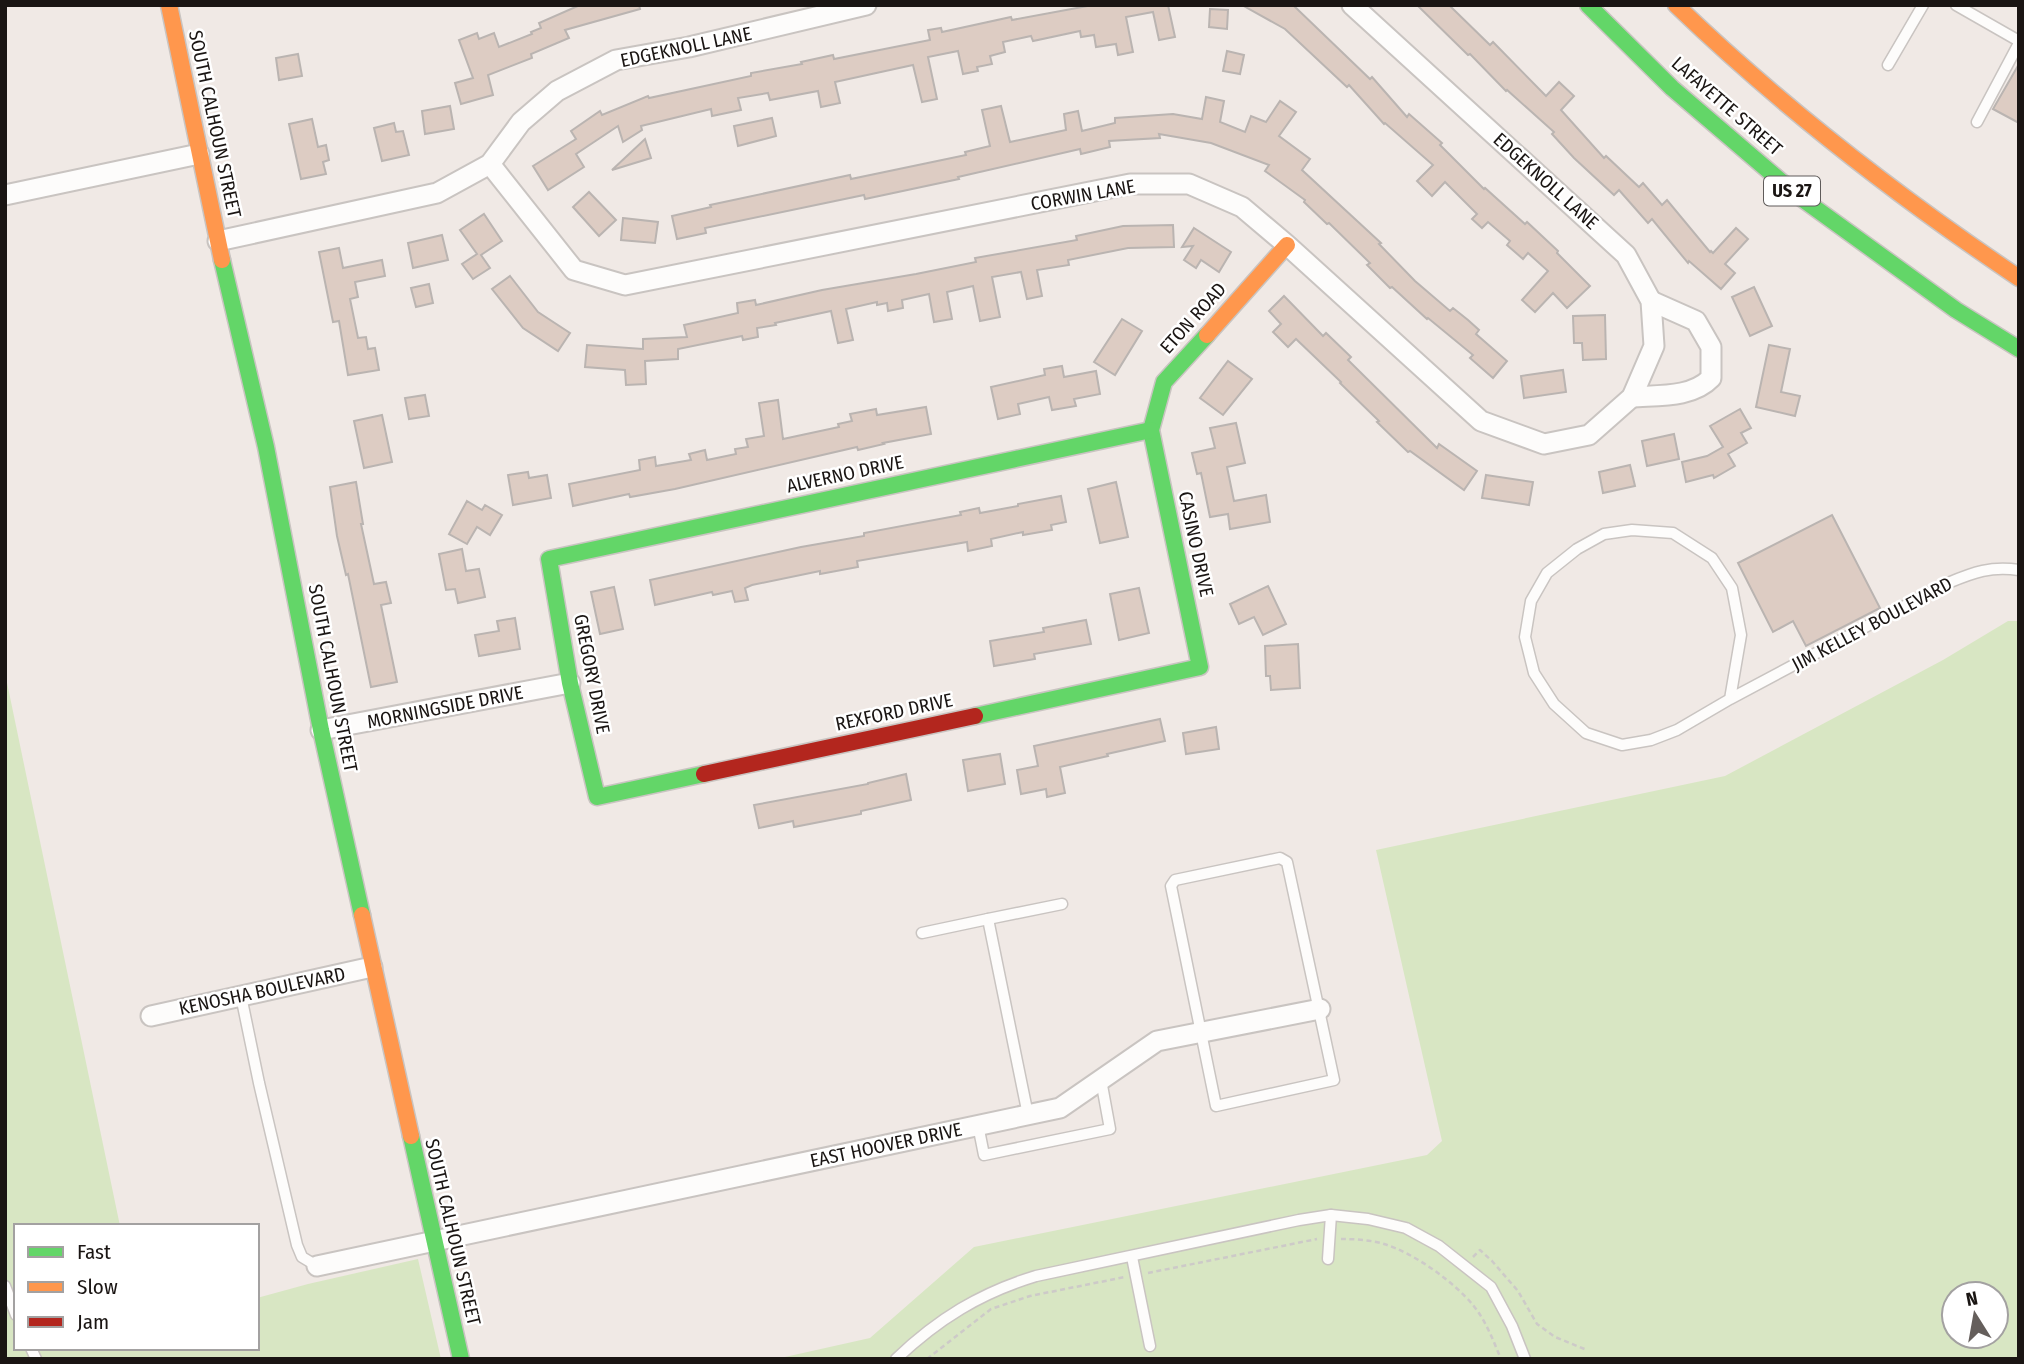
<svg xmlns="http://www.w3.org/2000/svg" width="2024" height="1364" viewBox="0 0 2024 1364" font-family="'Fira Sans Condensed',sans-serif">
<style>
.green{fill:#d8e6c3;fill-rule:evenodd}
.building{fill:#ddccc3;stroke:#bab4b1;stroke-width:2}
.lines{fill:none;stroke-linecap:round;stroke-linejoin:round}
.lane-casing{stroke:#c9c4c1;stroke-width:13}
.street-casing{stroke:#c9c4c1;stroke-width:23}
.fast-casing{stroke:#c9c4c1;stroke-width:19}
.slow-casing{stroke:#c9c4c1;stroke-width:19}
.jam-casing{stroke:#c9c4c1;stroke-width:19}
.path{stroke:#cdcac8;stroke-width:2.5;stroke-dasharray:5 3.5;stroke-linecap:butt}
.lane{stroke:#fdfcfb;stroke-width:10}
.street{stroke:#fdfcfb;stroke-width:19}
.fast{stroke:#63d668;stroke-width:16}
.slow{stroke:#ff974d;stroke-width:16}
.jam{stroke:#b3261e;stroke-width:16}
.labels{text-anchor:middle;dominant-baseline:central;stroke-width:5;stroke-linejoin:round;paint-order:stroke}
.shield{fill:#fff;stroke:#5f5b5a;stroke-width:2}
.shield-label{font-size:18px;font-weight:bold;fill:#1a1513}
.street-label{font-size:19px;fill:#1a1513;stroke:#fff}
</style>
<rect width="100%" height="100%" fill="#f0e9e5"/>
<g class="green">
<path d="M2008 621H2019V1359H776L870 1338 974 1247 1427 1155 1442 1141 1376 850 1725 776 1943 660ZM1954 1294H1996V1336H1954Z"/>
<path d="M5 673 120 1226H16V1348H257V1298L308 1284 418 1259 441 1359H5Z"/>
</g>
<g class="building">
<path d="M580 5H639L640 9 565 30 569 38 531 54 532 58 488 75 493 95 461 104 455 83 473 78 459 40 477 33 479 39 494 33 499 47 532 34 531 32 541 28 539 23Z"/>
<path d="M1093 5H1168L1175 37 1159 40 1153 12 1126 17 1133 52 1118 55 1116 44 1096 47 1094 35 1081 37 1080 31 1033 41 1031 36 1003 42 1005 52 990 56 992 64 977 67 978 71 963 74 958 51 928 57 937 99 922 102 913 65 835 82 840 103 821 107 818 91 770 100 768 93 738 98 741 110 712 116 711 109 641 126 642 130 623 142 618 126 576 154 584 167 548 190 533 166 576 139 571 131 600 111 602 115 648 96 649 98 751 76V73L802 64 801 62 833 55 834 59 930 40 928 30 941 28 942 32 1011 17 1012 20Z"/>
<path d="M1242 5H1293L1370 79 1372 77 1407 117 1409 114 1442 143 1440 145 1484 189 1485 188 1525 224 1527 222 1558 251 1557 253 1590 286 1567 308 1553 293 1535 312 1522 300 1548 271 1528 253 1523 259 1507 245 1510 241 1488 222 1482 228 1472 219 1477 214 1445 182 1432 196 1417 181 1433 165 1385 123 1384 124 1349 85 1347 87 1285 29Z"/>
<path d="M1417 5H1449L1490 45 1493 42 1546 96 1559 82 1574 96 1561 110 1604 158 1606 156 1639 187 1643 183 1662 205 1667 200 1710 252 1711 251 1713 253 1736 228 1748 239 1725 264 1735 273 1721 289 1689 261 1688 263 1652 219 1648 223 1619 190 1614 195 1574 158 1552 134 1554 132 1507 90 1506 91 1470 54 1468 55Z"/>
<path d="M1210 9 1228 10 1227 29 1209 27Z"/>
<path d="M1227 51 1244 55 1240 74 1223 71Z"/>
<path d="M298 54 302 76 279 80 276 58Z"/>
<path d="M2019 64V123L1993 109Z"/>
<path d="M1206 97 1224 101 1220 122 1245 132 1251 116 1266 122 1280 101 1296 112 1279 136 1310 159 1302 170 1381 243 1379 244 1415 281 1450 311 1453 308 1468 320 1479 330 1476 334 1507 361 1493 378 1470 358 1473 355 1428 318 1427 319 1392 287 1390 288 1367 265 1370 263 1329 223 1327 224 1304 202 1305 200 1265 171 1269 165 1211 143 1159 134 1160 138 1109 141 1110 147 1081 154 1080 149 958 177 959 179 865 199 864 195 705 228 706 233 677 239 672 216 711 207 710 205 850 175 851 179 966 155 965 152 990 146 982 110 1001 106 1010 142 1066 130 1064 114 1078 111 1082 131 1115 123V118L1173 114 1202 119Z"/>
<path d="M450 106 454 129 425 134 422 111Z"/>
<path d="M772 118 776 136 738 146 734 126Z"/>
<path d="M312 119 318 147 326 145 329 160 323 162 326 174 301 179 289 124Z"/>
<path d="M394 123 396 132 403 131 409 155 382 161 374 128Z"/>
<path d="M645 139 651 158 612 170Z"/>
<path d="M589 192 616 220 599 236 573 207Z"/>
<path d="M484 214 502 241 481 255 490 268 473 279 462 264 477 254 460 230Z"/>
<path d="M623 218 658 222 655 243 621 240Z"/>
<path d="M1173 225 1174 247 1128 248 1068 260 1069 265 1037 270 1042 296 1027 299 1021 272 992 277 1000 317 980 321 973 286 947 292 952 319 934 322 929 294 902 300 903 308 888 311 887 303 877 305V302L846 309 853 340 838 343 831 311 775 323 776 325 757 328 758 337 743 340 742 336 678 349V359L645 361 646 384 626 385 625 370 585 367 587 345 643 349V339L687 337 684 325 738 313 737 303 755 300 756 305 822 290 916 274 976 262 975 258 1077 240 1076 236 1123 226Z"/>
<path d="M1194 228 1231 252 1219 272 1201 260 1196 268 1184 260 1193 246 1182 247Z"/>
<path d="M442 235 448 260 413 268 408 243Z"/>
<path d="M339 248 343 268 382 260 385 276 355 282 358 297 350 299 358 338 366 337 368 349 375 348 379 370 348 375 339 321 333 322 319 252Z"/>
<path d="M510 276 538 312 570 333 558 351 523 328 492 289Z"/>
<path d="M429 284 433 303 416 307 411 288Z"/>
<path d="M1754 287 1772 326 1750 336 1732 297Z"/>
<path d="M1284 296 1323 336 1326 333 1351 357 1348 360 1437 448 1439 444 1477 471 1464 490 1410 451 1408 452 1377 422 1379 421 1340 383 1341 382 1296 339 1288 347 1273 332 1281 324 1269 311Z"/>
<path d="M1605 315 1606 359 1583 360 1582 343H1574L1573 316Z"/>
<path d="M1122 319 1142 331 1115 375 1094 362Z"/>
<path d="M1769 345 1790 349 1781 392 1800 396 1795 416 1756 407Z"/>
<path d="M1228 361 1252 379 1223 415 1200 398Z"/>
<path d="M1062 366 1064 377 1096 371 1100 394 1074 399 1076 406 1052 410 1049 397 1018 404 1020 414 998 419 991 387 1045 375 1044 369Z"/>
<path d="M1563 370 1566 392 1524 398 1521 376Z"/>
<path d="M425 395 429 416 409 419 405 398Z"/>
<path d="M778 400 783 439 839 427 838 424 852 421 850 414 876 409 877 415 926 407 931 434 883 443 884 444 858 450 857 447 675 489 630 497 629 494 573 506 569 484 640 470 639 460 655 457 656 466 691 460 689 454 705 450 707 460 736 454 735 449 748 447 746 439 764 436 759 403Z"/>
<path d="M1740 409 1751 428 1741 433 1747 443 1728 454 1735 466 1714 478 1713 475 1686 482 1682 462 1707 456 1723 447 1710 426Z"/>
<path d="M382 415 392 462 364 468 354 421Z"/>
<path d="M1236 423 1245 463 1227 467 1234 501 1266 495 1270 522 1230 529 1228 514 1210 517 1201 473 1197 474 1192 453 1215 448 1210 428Z"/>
<path d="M1674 434 1679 459 1647 466 1642 441Z"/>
<path d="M1630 465 1635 486 1603 493 1599 472Z"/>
<path d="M528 472 529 478 547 475 551 498 513 505 508 475Z"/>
<path d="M1486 475 1533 482 1529 505 1482 498Z"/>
<path d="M356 482 363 524H361L374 584 386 582 391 603 381 605 397 682 371 687 348 574 346 575 337 536 330 487Z"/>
<path d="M1116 482 1128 537 1100 543 1088 489Z"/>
<path d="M1061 496 1066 522 1051 525 1052 530 1023 535V532L991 539 992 546 968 551 967 542 857 561 858 567 820 574V571L752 585 745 588 748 600 735 602 732 591 713 595 712 592 655 605 650 580 801 547 864 536V533L961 515 960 512 979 508 980 513 1018 506V504Z"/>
<path d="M467 501 482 510 485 505 502 515 490 535 477 527 467 544 449 534Z"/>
<path d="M1832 515 1880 608 1806 646 1793 621 1773 632 1738 563Z"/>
<path d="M462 549 466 571 479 569 485 597 458 603 455 589 446 590 439 554Z"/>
<path d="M1268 586 1286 624 1263 635 1254 617 1239 624 1230 604Z"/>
<path d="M614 587 623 629 600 634 591 592Z"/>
<path d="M1139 588 1149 633 1119 640 1110 594Z"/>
<path d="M515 618 520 649 479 656 475 635 499 631 497 621Z"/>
<path d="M1086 620 1091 644 1034 654 1035 659 994 666 990 641 1044 632 1043 628Z"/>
<path d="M1298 644 1300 688 1271 690 1270 676H1266L1265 646Z"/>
<path d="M1160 719 1165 741 1107 754 1108 756 1060 767 1065 793 1047 797 1046 789 1021 794 1017 770 1038 766 1034 746Z"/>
<path d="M1216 727 1219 749 1186 754 1183 733Z"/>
<path d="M1000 754 1005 784 968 791 963 760Z"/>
<path d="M906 774 911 800 861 811V814L794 827 793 821 759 828 754 805 868 784V783Z"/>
</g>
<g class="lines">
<g class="lane-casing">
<g id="lane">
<path d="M1956 5 2019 41"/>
<path d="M1888 65 1923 5"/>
<path d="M1977 122 2019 43"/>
<path d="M1730 699 1741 635 1732 588 1712 558 1673 533 1632 530 1604 534 1577 549 1547 573 1531 601 1525 637 1534 673 1554 704 1586 733 1622 745 1651 740 1677 730 1730 699 1948 583C1974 572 1991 566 2019 570"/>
<path d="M1280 858 1287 862 1334 1080 1216 1106 1171 886 1175 880Z"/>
<path d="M922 933 988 919"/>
<path d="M241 996 259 1083 297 1245 302 1257 317 1266"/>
<path d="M1028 1115 988 919 1062 904"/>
<path d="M978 1125 984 1155 1110 1129 1101 1080"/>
<path d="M1132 1257 1150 1346"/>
<path d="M1328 1259 1331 1215"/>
<path d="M5 1286 16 1315"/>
<path d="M31 1348 36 1359"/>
<path d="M896 1359C938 1319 980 1293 1036 1276L1299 1220 1331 1215 1368 1219 1406 1228 1439 1246 1491 1287 1512 1326 1525 1359"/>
</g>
</g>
<g class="street-casing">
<g id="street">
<path d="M490 164 574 270 625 285 1130 184H1189L1242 207 1287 245 1481 421 1544 444 1589 435 1632 397 1654 346 1651 301 1626 255 1352 5"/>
<path d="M5 195 199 154"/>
<path d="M218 241 437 193 490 164 521 122 557 91 616 60 689 47 866 5"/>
<path d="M1632 397C1658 395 1692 398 1711 378V347L1696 321 1651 301"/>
<path d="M321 730 570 683"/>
<path d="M151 1016 372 967"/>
<path d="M317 1266 1060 1108 1157 1041 1320 1009"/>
</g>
</g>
<g class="fast-casing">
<g id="fast">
<path d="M1588 5 1672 88 1797 195 1956 310 2019 349"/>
<path d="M222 260 266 447 321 730 362 915"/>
<path d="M975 716 1200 667 1151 430 1164 382 1207 335"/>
<path d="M704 774 597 797 570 683 549 559 1151 430"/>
<path d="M411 1136 461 1359"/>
</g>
</g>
<g class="slow-casing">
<g id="slow">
<path d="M169 5 222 260"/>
<path d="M1676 5C1782 107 1897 196 2019 278"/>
<path d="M1207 335 1287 245"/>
<path d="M362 915 411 1136"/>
</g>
</g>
<g class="jam-casing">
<path id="jam" d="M704 774 975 716"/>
</g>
<g class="path">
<path d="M1341 1239C1355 1239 1371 1240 1384 1244 1414 1253 1454 1282 1473 1305 1486 1321 1493 1340 1501 1359"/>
<path d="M1473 1257 1480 1250 1492 1261 1518 1291 1537 1324 1555 1337 1587 1350"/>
<path d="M1148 1273 1317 1239"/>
<path d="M927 1359 991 1309 1030 1296 1125 1277"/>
</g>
<use href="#lane" class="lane"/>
<use href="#street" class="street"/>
<use href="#fast" class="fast"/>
<use href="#slow" class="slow"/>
<use href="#jam" class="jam"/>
</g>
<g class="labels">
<rect class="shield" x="1764" y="176.5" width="56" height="29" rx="5"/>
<g class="shield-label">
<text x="1792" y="191">US 27</text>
</g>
<g class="street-label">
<text transform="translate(686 47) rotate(-12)">EDGEKNOLL LANE</text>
<text transform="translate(1727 106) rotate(41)">LAFAYETTE STREET</text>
<text transform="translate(215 124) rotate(78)">SOUTH CALHOUN STREET</text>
<text transform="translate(1546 181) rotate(42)">EDGEKNOLL LANE</text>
<text transform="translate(1083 195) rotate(-10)">CORWIN LANE</text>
<text transform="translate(1193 318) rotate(-48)">ETON ROAD</text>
<text transform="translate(845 474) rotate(-12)">ALVERNO DRIVE</text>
<text transform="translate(1196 544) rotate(78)">CASINO DRIVE</text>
<text transform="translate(1872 624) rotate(-28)">JIM KELLEY BOULEVARD</text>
<text transform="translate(592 674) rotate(79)">GREGORY DRIVE</text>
<text transform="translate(333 678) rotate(79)">SOUTH CALHOUN STREET</text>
<text transform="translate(445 707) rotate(-11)">MORNINGSIDE DRIVE</text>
<text transform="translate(894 712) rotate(-12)">REXFORD DRIVE</text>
<text transform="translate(262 991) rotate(-12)">KENOSHA BOULEVARD</text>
<text transform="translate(886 1145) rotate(-12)">EAST HOOVER DRIVE</text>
<text transform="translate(453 1232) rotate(77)">SOUTH CALHOUN STREET</text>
</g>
</g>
<rect width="2024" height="1364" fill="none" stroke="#1a1513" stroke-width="14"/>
<rect x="14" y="1224" width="245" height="126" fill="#ffffff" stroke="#a3a1a1" stroke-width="2"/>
<rect x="28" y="1247" width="35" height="10" fill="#63d668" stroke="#a3a1a1" stroke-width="2"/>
<text x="77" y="1259" font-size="21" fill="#1a1513">Fast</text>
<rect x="28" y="1282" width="35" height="10" fill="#ff974d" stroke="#a3a1a1" stroke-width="2"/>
<text x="77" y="1294" font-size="21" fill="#1a1513">Slow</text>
<rect x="28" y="1317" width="35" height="10" fill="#b3261e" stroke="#a3a1a1" stroke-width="2"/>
<text x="77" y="1329" font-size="21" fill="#1a1513">Jam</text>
<g transform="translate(1975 1315) rotate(349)"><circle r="33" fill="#ffffff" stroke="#a3a1a1" stroke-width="2"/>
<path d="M0-5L12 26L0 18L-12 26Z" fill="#655f5c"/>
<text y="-10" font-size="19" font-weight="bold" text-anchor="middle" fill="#1a1513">N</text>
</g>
</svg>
